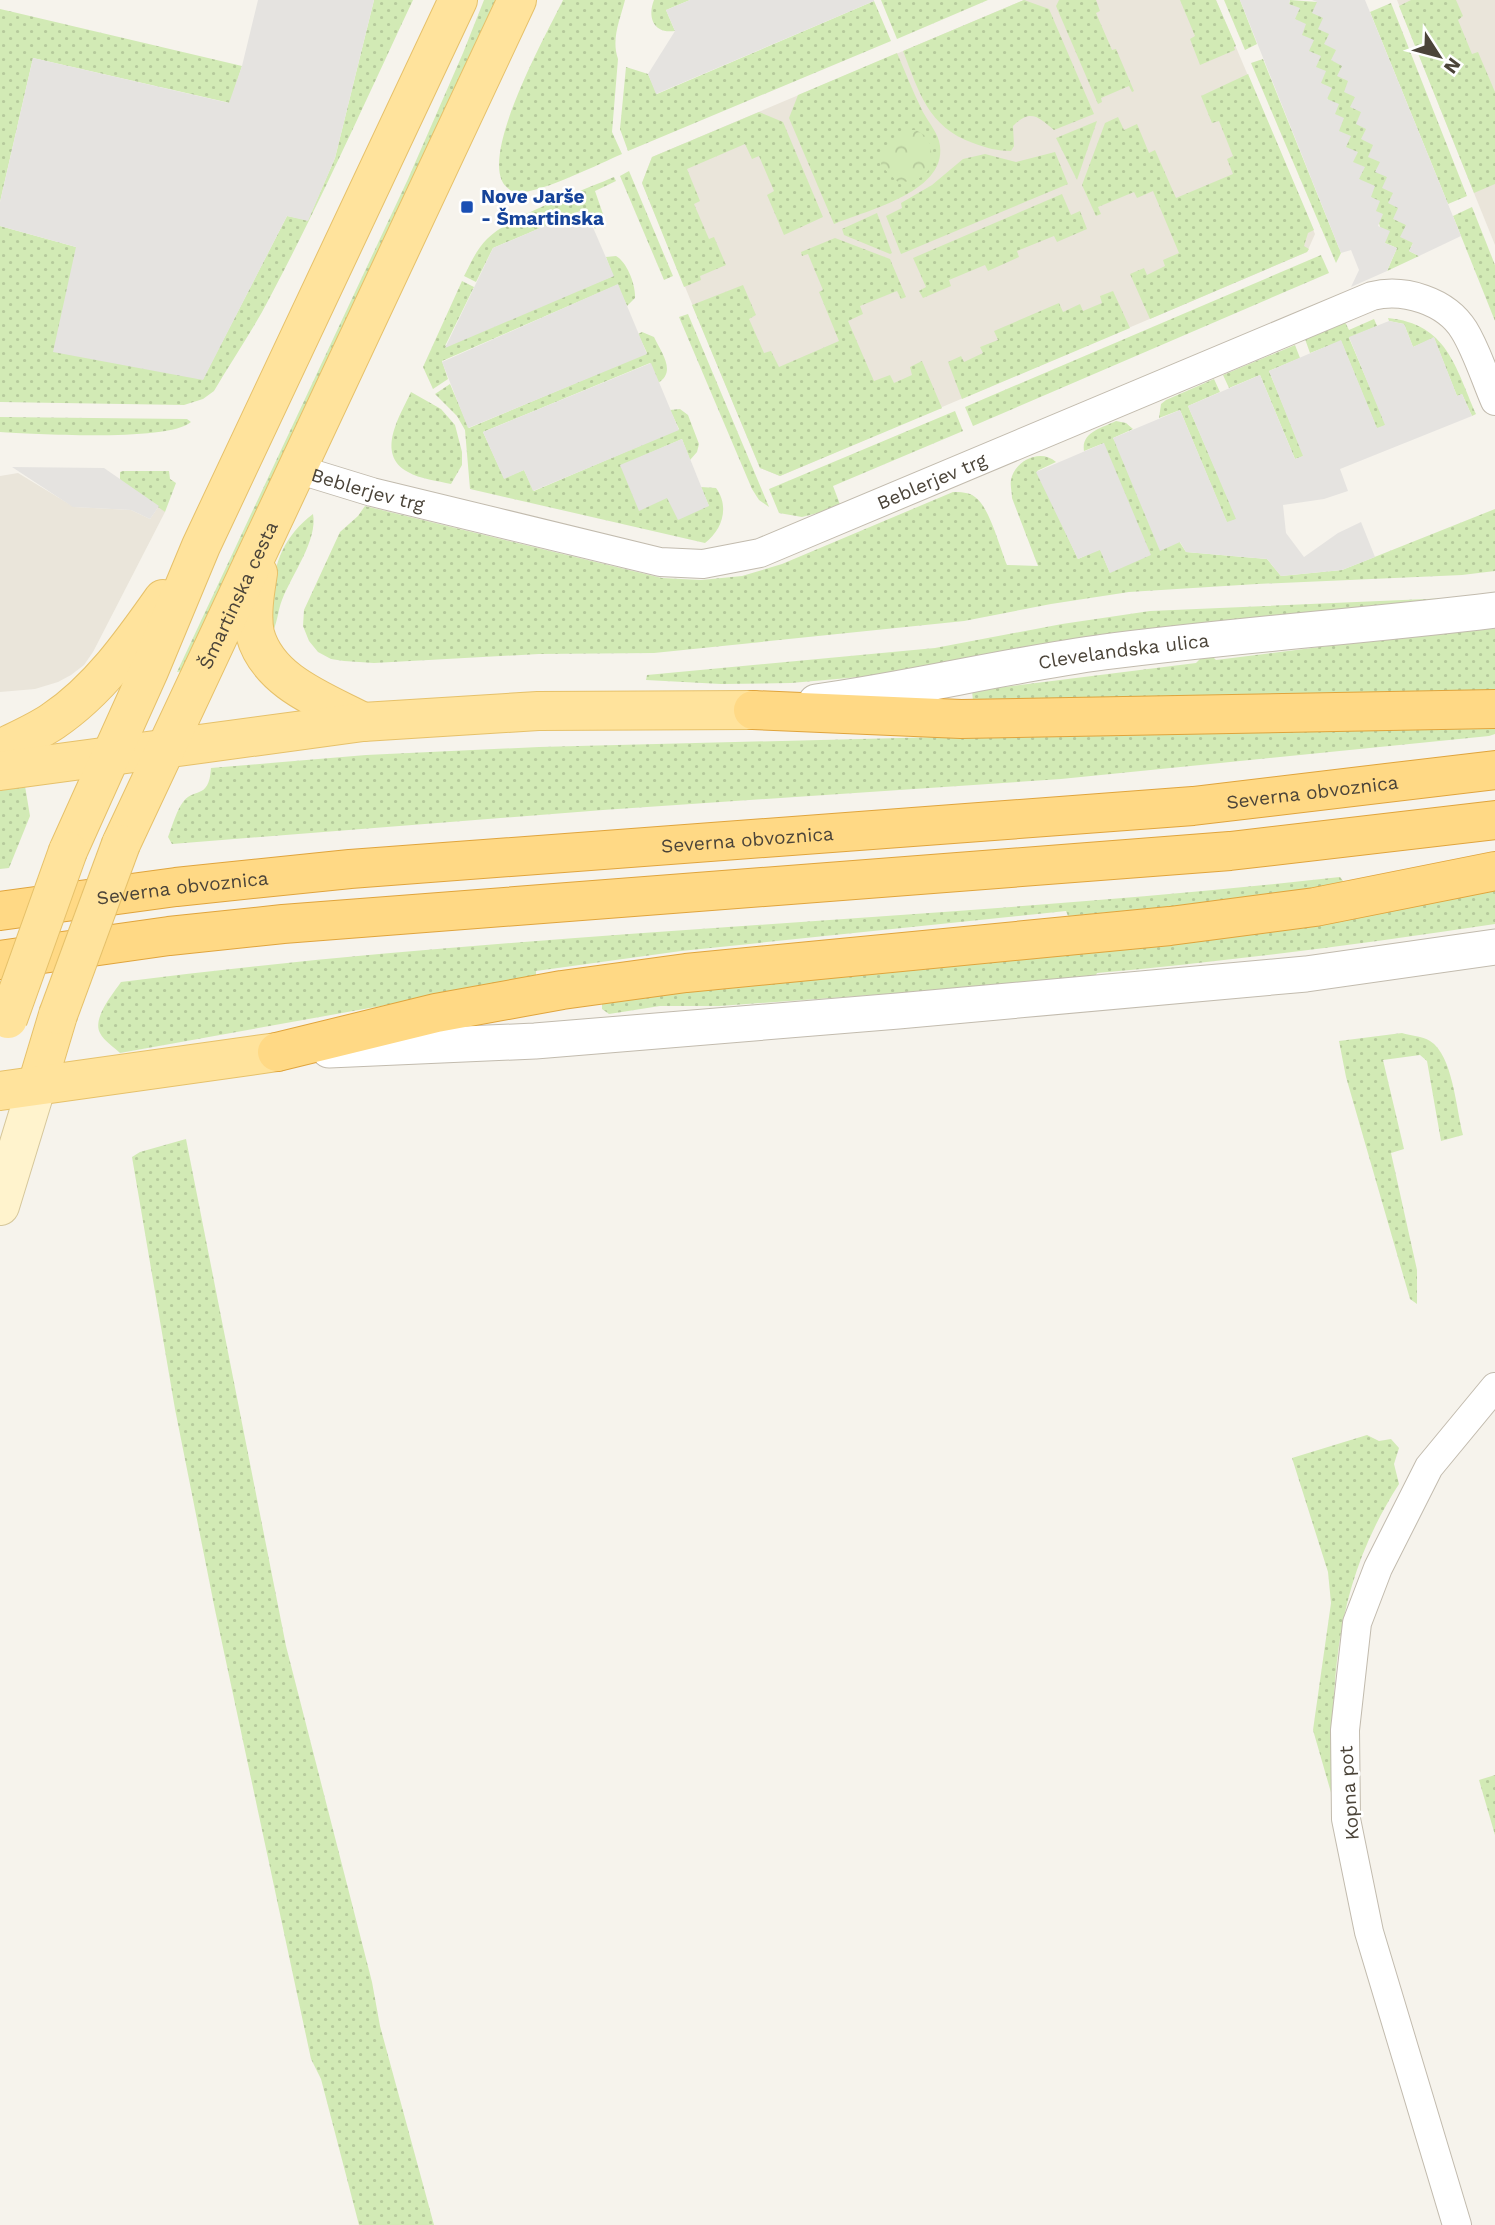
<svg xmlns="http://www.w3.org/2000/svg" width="1495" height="2225" viewBox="0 0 1495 2225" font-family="'Work Sans',sans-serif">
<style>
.residential{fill:#eae5da}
.grass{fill:url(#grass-dots)}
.park{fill:url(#park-crowns)}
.parking{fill:#e5e3e0}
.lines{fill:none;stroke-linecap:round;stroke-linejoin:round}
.minor-casing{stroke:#c2bbae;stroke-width:30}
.tertiary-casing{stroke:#c2bbae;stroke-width:37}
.secondary-casing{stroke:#d6c79b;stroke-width:40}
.primary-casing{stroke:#e6c16a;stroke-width:40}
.trunk-casing{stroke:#e0a43c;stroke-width:40}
.minor{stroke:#fff;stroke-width:28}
.tertiary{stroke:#fff;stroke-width:35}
.secondary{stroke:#fff3cd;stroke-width:38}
.primary{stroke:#ffe39c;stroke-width:38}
.trunk{stroke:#ffd985;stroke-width:38}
.primary-bridge-casing{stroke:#e6c16a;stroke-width:40;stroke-linecap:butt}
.primary-bridge{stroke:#ffe39c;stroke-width:38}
.transit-dot{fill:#1a4fb4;stroke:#fff;stroke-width:2.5}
.labels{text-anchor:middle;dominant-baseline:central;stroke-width:5;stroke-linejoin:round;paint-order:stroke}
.transit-label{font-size:19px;font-weight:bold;fill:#164399;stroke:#fff;text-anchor:start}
.street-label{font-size:19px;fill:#4b4439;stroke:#fff}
</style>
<defs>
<pattern id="grass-dots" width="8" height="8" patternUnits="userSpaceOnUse" patternTransform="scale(1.75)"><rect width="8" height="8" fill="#d2eab5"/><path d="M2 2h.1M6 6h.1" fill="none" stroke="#b6ca9c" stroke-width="1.8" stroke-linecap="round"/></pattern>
<pattern id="park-crowns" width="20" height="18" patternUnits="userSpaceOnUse" patternTransform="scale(1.75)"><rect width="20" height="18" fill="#d2eab5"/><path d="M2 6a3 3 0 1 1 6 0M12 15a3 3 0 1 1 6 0" fill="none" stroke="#b6ca9c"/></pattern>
</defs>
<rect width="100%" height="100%" fill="#f6f3ec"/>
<g class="residential">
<path d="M1024 0H1216L1315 234 1307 252 780 476 760 468 642 183 652 157Z"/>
<path d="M1397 0H1495V245L1474 193Z"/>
<path d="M18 473 74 507 131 510 150 519 159 506 165 512 93 652 84 665 71 675 58 682 35 689 0 692V476Z"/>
</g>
<g class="grass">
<path d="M374 0H413C366 100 321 201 269 299 253 330 232 360 214 391L203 399 184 405 0 402V226L76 247 203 379 287 216 308 220 335 158Z"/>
<path d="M484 0H497L190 670 177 672 408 179 463 53Z"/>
<path d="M563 0H625C620 20 611 39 618 59L612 132 622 154C601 163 535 196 516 192 463 180 550 28 563 0Z"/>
<path d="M654 0H690L666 10 675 31C654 34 647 18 654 0Z"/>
<path d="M881 0H988L897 39Z"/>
<path d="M1024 0 1049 9 1094 114 1054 130C1039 117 1030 108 1013 126L1014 146 1011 151C998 151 986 148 973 143 928 127 919 92 903 51Z"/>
<path d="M1059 0H1096L1100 11 1096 13 1112 50 1116 49 1134 91 1132 92 1129 86 1101 98 1102 102 1098 104 1056 6Z"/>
<path d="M1180 0H1216L1236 46 1234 47 1235 50 1200 65 1190 39 1195 36Z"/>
<path d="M1224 0H1240L1257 44 1245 50Z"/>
<path d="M1290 0 1317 2 1406 225 1413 243 1409 251 1419 256 1387 271 1397 248 1385 243 1371 197 1359 179 1338 131 1334 115 1289 4Z"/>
<path d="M1411 0H1456L1463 16 1458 20 1472 54 1478 52 1495 92V184L1474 193 1399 6Z"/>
<path d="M874 1 891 41 628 151 620 129 626 67 648 74 657 94Z"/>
<path d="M1391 3 1467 196 1448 204 1370 12Z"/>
<path d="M0 9 13 12 242 66 230 103 33 58 0 202Z"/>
<path d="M897 53C905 71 912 90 921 108 926 119 936 130 939 141 952 191 867 210 834 224L789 118 798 95Z"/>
<path d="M1263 59 1341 253 1336 263 1251 63Z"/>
<path d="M1248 74 1314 230 1308 233 1304 246 1309 249 1307 252 1150 319 1130 274 1144 268 1147 275 1165 266 1163 260 1179 253 1153 191 1137 198 1134 192 1098 207 1101 214 1096 216 1082 185 1105 123 1118 117 1124 130 1137 124 1149 153 1155 150 1176 198 1233 174 1227 159 1233 156 1219 121 1212 123 1201 96Z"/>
<path d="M759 112 783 122 823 217 784 235 767 195 774 191 759 156 752 159 745 144 687 169 700 201 694 204 709 239 714 237 726 265 700 276 701 280 684 287 642 183 652 157Z"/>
<path d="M1097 121 1077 180 1056 138Z"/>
<path d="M1055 152 1068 184 901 254 886 216 902 208 901 203 932 185 963 159 985 154 1016 162Z"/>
<path d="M629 171 673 276 664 280 620 176Z"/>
<path d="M614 177 616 181 595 191 604 217 595 229 585 209 493 248 476 282 464 276C471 263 476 250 487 239 509 216 582 191 614 177Z"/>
<path d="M1062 194 1071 215 1080 211 1087 229 1057 242 1054 236 1017 251 1019 257 988 271 985 265 949 280 951 286 923 298 919 291 926 287 913 258Z"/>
<path d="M1472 207 1495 265V321L1453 216Z"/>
<path d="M877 213 892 253 890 254 844 235 842 229Z"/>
<path d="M835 238 890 259 906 297 901 299 897 291 860 306 863 314 848 321 874 381 890 375 894 383 912 375 910 367 922 361 942 408 780 476 760 468 692 305 743 285 756 315 749 319 764 353 771 351 779 367 839 341 819 292 823 290 808 254 802 256 801 252Z"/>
<path d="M1321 255 1329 273 973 426 965 407Z"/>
<path d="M616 256C627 262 636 285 635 298L627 306 617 285 442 361 448 379 433 389 423 367 462 281 474 287 445 346 613 276 606 257Z"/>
<path d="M1113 291 1130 328 962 399 948 362 961 356 964 362 983 353 980 347 998 340 994 331 1059 303 1063 312 1080 304 1083 311 1102 303 1100 296Z"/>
<path d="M688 314 769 507 759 500 752 489 679 317Z"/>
<path d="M1388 318C1447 324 1455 366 1476 414L1472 416 1462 394 1457 396 1434 338 1413 347 1404 324 1389 321Z"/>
<path d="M1374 319 1377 326 1349 338 1386 425 1377 429 1341 341 1310 353 1305 339 1345 322 1349 330Z"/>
<path d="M642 332 654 337C661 352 677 372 658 383L650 363 483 432 504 478 524 470 534 491 679 429 670 410 680 409 688 415 699 444 697 452 690 460 682 439 620 466 667 498 709 506 701 487 716 488C730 507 722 530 705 543L470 489 465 430 457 416 435 394 450 384 469 428 647 353 638 334Z"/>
<path d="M1295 345 1300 358 1269 371 1304 456 1295 459 1260 375 1229 388 1223 375Z"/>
<path d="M1214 379 1220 392 1188 406 1237 519 1227 523 1180 410 1159 418 1161 404 1166 400Z"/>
<path d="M411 392 441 409 455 425 462 452V465L451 484C438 481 420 479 408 472 375 454 400 416 411 392Z"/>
<path d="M955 411 963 431 833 486 841 507 802 517 779 513 769 489Z"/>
<path d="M0 417 187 419 191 422C169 442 34 434 0 432Z"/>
<path d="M1116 421 1126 423 1133 429 1113 438 1186 552 1267 559 1281 576 1342 570 1495 509V571L1462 575 1257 584 1129 592 1051 604 964 621 654 653 539 654 374 663 344 661 331 659 318 652 309 641 303 626 304 610 340 532 358 516 365 506 662 578 701 580 742 576 782 564 953 492C960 492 969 492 975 497 989 506 1000 548 1007 565L1038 566 1012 498C1012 492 1010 486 1011 480 1015 460 1041 448 1056 462L1037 471 1078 559 1100 549 1110 573 1104 443 1084 451C1081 432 1102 428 1116 421Z"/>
<path d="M123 471H169L170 479 176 483 165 512 120 480V472Z"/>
<path d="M313 514C318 540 292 574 282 600 278 610 278 620 273 631 270 620 271 610 272 598 273 563 285 535 313 514Z"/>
<path d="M1472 597 871 676 791 683 721 684 646 680 647 675 935 648 1062 624 1150 611Z"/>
<path d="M1495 625V694L973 701 972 691 1196 663 1200 659 1213 657 1216 660Z"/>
<path d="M1495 723V734L1489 736 1061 779 603 810 172 844 168 837C172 827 175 815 181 805 193 785 209 802 211 768L366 755 539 747Z"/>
<path d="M25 786 30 816 9 868 0 869V789Z"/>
<path d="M1340 877 1343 881 1339 886 1200 904 1068 916 1066 911 681 951 536 971V978L120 1053C114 1047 104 1041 100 1033 92 1018 113 994 121 982 526 930 934 922 1340 877Z"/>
<path d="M1495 888V924C1363 944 1230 961 1097 973L1094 979 719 1006H660L609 1014 602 1009V1004L607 999Z"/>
<path d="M1402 1033C1411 1036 1422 1036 1430 1041 1453 1055 1456 1109 1463 1135L1441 1141 1427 1061 1420 1055 1383 1060 1404 1149 1391 1153 1417 1270V1304L1410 1299 1346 1077 1339 1041Z"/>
<path d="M186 1139 286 1646 372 1982 380 2026 434 2225H359L321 2079 311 2059 215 1610 175 1409 132 1157 140 1152Z"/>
<path d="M1367 1435 1379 1441 1391 1439 1399 1448 1394 1464 1399 1484C1333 1587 1332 1678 1332 1796L1313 1730 1331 1603 1328 1572 1292 1458Z"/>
<path d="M1495 1775V1835L1479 1780Z"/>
</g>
<path class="park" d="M905 130H916L927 137C938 165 930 182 898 182L881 166C882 148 889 139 905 130Z"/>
<g class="parking">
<path d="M258 0H374L335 158 308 221 287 216 203 380 53 352 76 247 0 226V202L33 58 229 103 242 66Z"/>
<path d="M690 0H874V1L656 94 648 74 675 31 666 10Z"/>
<path d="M1240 0H1290L1289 4 1300 8 1295 19 1306 24 1302 35 1314 40 1309 51 1321 56 1316 67 1326 71 1321 83 1332 88 1327 99 1339 104 1335 114 1344 118 1339 131 1351 136 1346 147 1358 152 1353 162 1365 167 1359 179 1375 186 1371 197 1380 201 1376 211 1383 214 1378 226 1390 231 1385 243 1397 248 1387 271 1351 287 1359 270 1351 250 1341 253Z"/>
<path d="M1312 0H1365L1461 236 1419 256 1409 251 1413 243 1400 237 1406 225 1393 219 1398 208 1388 203 1393 193 1382 188 1387 177 1375 172 1380 162 1368 157 1373 145 1361 139 1366 129 1356 124 1361 112 1350 107 1355 97 1344 92 1348 81 1337 76 1342 66 1331 60 1336 50 1324 44 1329 34 1318 29 1323 18 1312 13 1317 2Z"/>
<path d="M585 209 614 276 445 348 493 248Z"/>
<path d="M618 284 647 354 468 428 442 362Z"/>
<path d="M1389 321 1404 324 1413 347 1434 337 1457 396 1462 394 1472 416 1340 469 1348 491 1324 499 1283 505 1286 533 1304 557 1338 533 1361 522 1375 557 1342 570 1281 576 1267 559 1186 552 1180 542 1160 551 1113 438 1180 410 1227 522 1236 519 1188 406 1260 375 1295 459 1303 456 1269 371 1341 340 1377 428 1385 425 1349 337Z"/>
<path d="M651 363 679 430 533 491 524 470 504 479 483 432Z"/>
<path d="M682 439 709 506 678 520 667 498 639 511 620 465Z"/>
<path d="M1104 443 1151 555 1110 573 1100 550 1078 559 1036 472Z"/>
<path d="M12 467 104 468 159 506 150 519 131 510 73 507Z"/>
</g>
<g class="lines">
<g class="minor-casing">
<g id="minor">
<path id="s1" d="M297 469 372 492 660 562 703 564 760 553 1372 296C1404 288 1446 301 1464 330 1477 351 1485 378 1495 401"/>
<path d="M1457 2225 1369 1932 1346 1819 1345 1730 1357 1623 1378 1568 1429 1467 1495 1387"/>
</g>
</g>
<g class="tertiary-casing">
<g id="tertiary">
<path id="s2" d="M816 702C912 689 1007 665 1104 652 1234 635 1365 626 1495 610"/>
<path d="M329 1050 535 1041 898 1011 1306 974 1495 947"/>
</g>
</g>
<g class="secondary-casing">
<path id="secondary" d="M0 1206 37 1085"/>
</g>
<g class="primary-casing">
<g id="primary">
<path d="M258 573C255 592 251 615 255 634 268 682 323 701 363 722"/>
<path d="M0 749C18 740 37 732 53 721 99 690 132 643 163 599"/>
<path d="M0 771 363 722 538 711 753 710"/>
<path id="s3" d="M121 844 517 0"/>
<path d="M68 851 149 671 201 546 458 0"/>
<path d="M37 1085 58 1015"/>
<path d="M0 1091 277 1052"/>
</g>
</g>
<g class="trunk-casing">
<g id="trunk">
<path d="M753 710 961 719 1495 709"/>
<path id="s4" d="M0 911 176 887 350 869 1193 806 1495 770"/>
<path d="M0 960 169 936 283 924 1230 851 1495 820"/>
<path d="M277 1052 436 1013 562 990 686 973 1170 926 1315 907 1495 871"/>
</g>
</g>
<use href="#minor" class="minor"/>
<use href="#tertiary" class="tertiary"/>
<use href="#secondary" class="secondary"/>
<use href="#primary" class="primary"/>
<use href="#trunk" class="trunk"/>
<g class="primary-bridge-casing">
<g id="primary-bridge">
<path d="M58 1015 121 844"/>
<path d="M8 1019 68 851"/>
</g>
</g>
<use href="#primary-bridge" class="primary-bridge"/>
</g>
<rect class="transit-dot" x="460" y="200" width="14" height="14" rx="3.5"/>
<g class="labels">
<g class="transit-label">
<text x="481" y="196">Nove Jarše<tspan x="481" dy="22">- Šmartinska</tspan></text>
</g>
<g class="street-label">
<text stroke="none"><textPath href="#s1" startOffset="662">Beblerjev trg</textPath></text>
<text stroke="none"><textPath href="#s1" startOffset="74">Beblerjev trg</textPath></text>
<text stroke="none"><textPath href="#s3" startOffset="275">Šmartinska cesta</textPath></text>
<text stroke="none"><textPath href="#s2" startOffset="312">Clevelandska ulica</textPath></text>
<text stroke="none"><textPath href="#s4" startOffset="1318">Severna obvoznica</textPath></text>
<text stroke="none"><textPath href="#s4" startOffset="751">Severna obvoznica</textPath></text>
<text stroke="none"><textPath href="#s4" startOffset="184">Severna obvoznica</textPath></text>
<text transform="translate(1349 1793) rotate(-94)">Kopna pot</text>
</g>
</g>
<g transform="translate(1439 56) rotate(126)" stroke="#ffffff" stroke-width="5" paint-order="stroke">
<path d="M0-5L12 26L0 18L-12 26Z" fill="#4b4439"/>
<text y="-10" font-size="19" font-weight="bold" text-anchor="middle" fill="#4b4439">N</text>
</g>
</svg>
